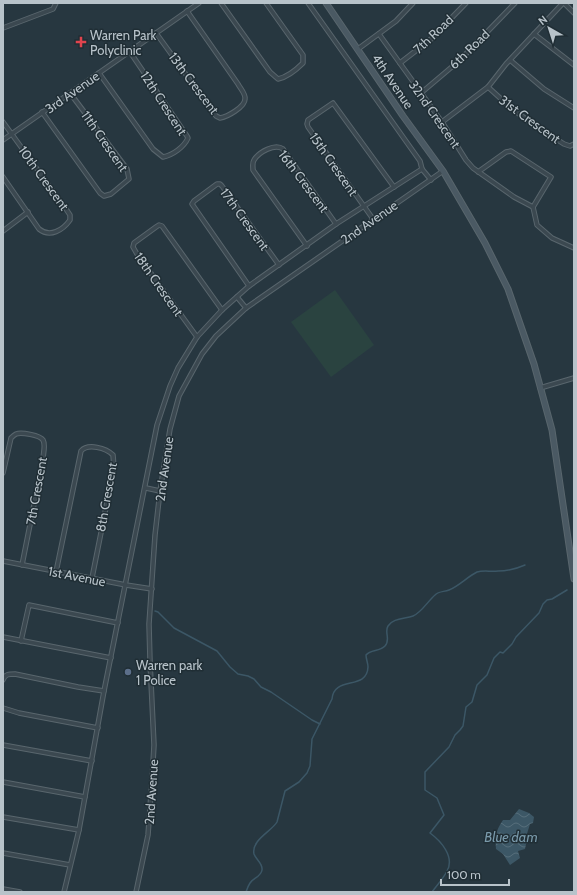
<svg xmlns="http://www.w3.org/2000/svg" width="577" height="895" viewBox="0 0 577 895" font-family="Cabin,sans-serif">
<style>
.park{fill:#2a4340}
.water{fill:url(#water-waves)}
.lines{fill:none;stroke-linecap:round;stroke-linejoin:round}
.stream{stroke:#3c5766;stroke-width:1.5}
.street-casing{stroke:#59666d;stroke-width:5.5}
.secondary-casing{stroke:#59666d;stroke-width:7}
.street{stroke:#3b4850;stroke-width:3.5}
.secondary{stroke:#4a5963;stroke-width:5}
.health-dot{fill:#e0444e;stroke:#202e35;stroke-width:1.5}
.service-dot{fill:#5c6f8a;stroke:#202e35;stroke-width:1.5}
.labels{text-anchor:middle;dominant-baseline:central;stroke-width:3;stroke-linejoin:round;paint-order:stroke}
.street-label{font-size:13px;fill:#b8c3ca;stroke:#202e35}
.poi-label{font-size:13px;fill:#b8c3ca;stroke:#202e35;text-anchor:start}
.water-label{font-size:14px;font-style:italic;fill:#7a9aab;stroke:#202e35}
</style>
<defs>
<pattern id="water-waves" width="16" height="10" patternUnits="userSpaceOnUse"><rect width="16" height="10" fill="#3c5766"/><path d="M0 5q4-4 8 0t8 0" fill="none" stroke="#566e7b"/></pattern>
</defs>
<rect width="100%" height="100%" fill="#273740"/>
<path class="park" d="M335 290 374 345 331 377 291 322Z"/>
<path class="water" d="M519 809 529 813 534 817 533 823 530 824 526 837H533L526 844 525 849 518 851 520 858 510 865 503 854 496 849C495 837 496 830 503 820H510Z"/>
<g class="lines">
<g class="stream">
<path d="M155 611 158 612 174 628 217 651 230 667 238 674 248 676 254 679 261 687 271 692 312 720 320 724"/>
<path d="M246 892C247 889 248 886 250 883 253 878 261 877 262 870 263 863 256 860 254 854 251 840 272 831 277 822L285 791 299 782 307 773 310 766 312 739 332 699C334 675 367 691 368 667 368 663 366 659 366 655 371 649 379 652 385 646 391 640 384 632 388 626 393 618 405 619 413 616 421 613 428 601 435 595 439 591 444 592 449 590 459 586 467 577 477 572 484 570 491 572 498 571 508 571 516 569 525 565"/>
<path d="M432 892C437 885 443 879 447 871 455 857 441 841 430 833L444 815 437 798 425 790V772L449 747 455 735 460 730 463 726 466 707 472 702 477 685 487 675 494 658 500 652 503 653 512 644 516 637 539 613 543 604 547 600 552 599 567 590"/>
</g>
<g class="street-casing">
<g id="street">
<path d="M221 3 270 72 278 79C288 77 296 70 303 63V55L266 3"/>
<path d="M564 3 574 13"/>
<path d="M3 28 53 9 56 3"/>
<path d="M156 33 216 116 220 118C227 117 245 107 245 99 246 94 240 88 238 84L187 11"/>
<path d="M379 34 442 122 466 160 473 168 514 197 533 207 551 177 511 151 506 152 478 172"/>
<path d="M534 34 574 65"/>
<path d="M358 49 396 21 413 3"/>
<path d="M510 60 544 89 574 108"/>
<path d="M400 63 431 39 466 3"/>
<path d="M99 73 153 149 163 157C173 155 184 147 188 138L187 136 130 52"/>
<path d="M488 87 511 108 534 125 564 144 570 146 574 144"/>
<path d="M421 93 460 60 515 3"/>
<path d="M42 112 100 193 104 196 111 194 129 179 127 169 70 93"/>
<path d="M3 122 66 209 70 215V220C63 230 50 238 39 229L3 177"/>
<path d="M442 122 488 87 506 64 563 3"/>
<path d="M3 140 199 3"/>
<path d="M422 169 431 180"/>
<path d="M533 207 537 225 552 238 574 248"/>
<path d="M373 219 308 127 307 124 308 120 333 103 394 187"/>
<path d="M3 231 28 212"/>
<path d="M307 246 253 170C253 166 252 163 254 160 259 152 275 143 283 149L336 224"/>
<path d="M249 286 192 204 194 201 217 184H220L222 186 279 265"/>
<path d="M237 297 246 308"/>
<path d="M197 337 137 254 133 247 134 243 156 227 159 225 162 226 222 310"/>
<path d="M540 388 574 378"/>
<path d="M3 473 11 438C12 437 14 435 16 434 21 432 40 435 43 440 46 445 43 454 43 459L22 565"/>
<path d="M146 488 160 491"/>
<path d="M3 561 126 585 152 589"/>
<path d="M56 572 81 451C88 443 106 448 113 455L114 467 92 578"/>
<path d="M3 637 111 658"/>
<path d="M21 641 29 605 118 623"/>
<path d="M3 680C5 674 9 674 15 674L78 687 104 691"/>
<path d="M3 708 19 713 98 728"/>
<path d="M3 745 92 761"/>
<path d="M3 782 85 797"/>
<path d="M3 817 79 830"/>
<path d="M3 853 70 865"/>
<path d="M3 889 20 892"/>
<path d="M64 892 79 830 104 691 157 425 170 386 178 368 197 337 222 310 249 286 336 224 422 169 420 161 308 3"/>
<path d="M136 892 148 835 152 780 154 745 150 661 149 624 155 535 160 491 170 429 179 396 202 354 216 336 246 308 443 171"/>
</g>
</g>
<g class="secondary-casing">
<path id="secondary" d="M326 3 403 116 443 171 485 243 508 289 534 364 552 430 574 579"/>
</g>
<use href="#street" class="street"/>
<use href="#secondary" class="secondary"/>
</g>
<path class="health-dot" d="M79 36h4v4h4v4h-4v4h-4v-4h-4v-4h4z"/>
<circle class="service-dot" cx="128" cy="672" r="4"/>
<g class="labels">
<g class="street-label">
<text transform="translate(433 34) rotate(-43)">7th Road</text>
<text transform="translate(469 49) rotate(-44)">6th Road</text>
<text transform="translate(393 81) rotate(56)">4th Avenue</text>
<text transform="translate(194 83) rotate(53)">13th Crescent</text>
<text transform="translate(72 92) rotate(-35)">3rd Avenue</text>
<text transform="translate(164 103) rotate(57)">12th Crescent</text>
<text transform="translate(435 114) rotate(55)">32nd Crescent</text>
<text transform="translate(530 119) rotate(36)">31st Crescent</text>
<text transform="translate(105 141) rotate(55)">11th Crescent</text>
<text transform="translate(334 164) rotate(55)">15th Crescent</text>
<text transform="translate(44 178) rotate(54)">10th Crescent</text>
<text transform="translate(304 181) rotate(53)">16th Crescent</text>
<text transform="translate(245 219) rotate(54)">17th Crescent</text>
<text transform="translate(369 222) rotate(-35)">2nd Avenue</text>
<text transform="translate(159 284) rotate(55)">18th Crescent</text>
<text transform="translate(164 469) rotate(-82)">2nd Avenue</text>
<text transform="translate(36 491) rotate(-80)">7th Crescent</text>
<text transform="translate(106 497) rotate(-80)">8th Crescent</text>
<text transform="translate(77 576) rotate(11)">1st Avenue</text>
<text transform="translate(151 792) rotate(-86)">2nd Avenue</text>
</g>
<g class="poi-label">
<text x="90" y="35">Warren Park<tspan x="90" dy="15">Polyclinic</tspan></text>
<text x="136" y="665">Warren park<tspan x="136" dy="15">1 Police</tspan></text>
</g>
<g class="water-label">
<text x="511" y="837">Blue dam</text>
</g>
</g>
<rect width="577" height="895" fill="none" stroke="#b8c3ca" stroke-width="8"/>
<g transform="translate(549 28) rotate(321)" stroke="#202e35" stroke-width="3" paint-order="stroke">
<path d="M0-3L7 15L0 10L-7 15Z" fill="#b8c3ca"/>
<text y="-6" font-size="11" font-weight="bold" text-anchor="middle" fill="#b8c3ca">N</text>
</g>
<path d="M441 879v6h68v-6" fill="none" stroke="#b8c3ca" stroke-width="2"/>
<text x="447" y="879" font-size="12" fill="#b8c3ca" stroke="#202e35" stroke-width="3" paint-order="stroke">100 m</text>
</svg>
